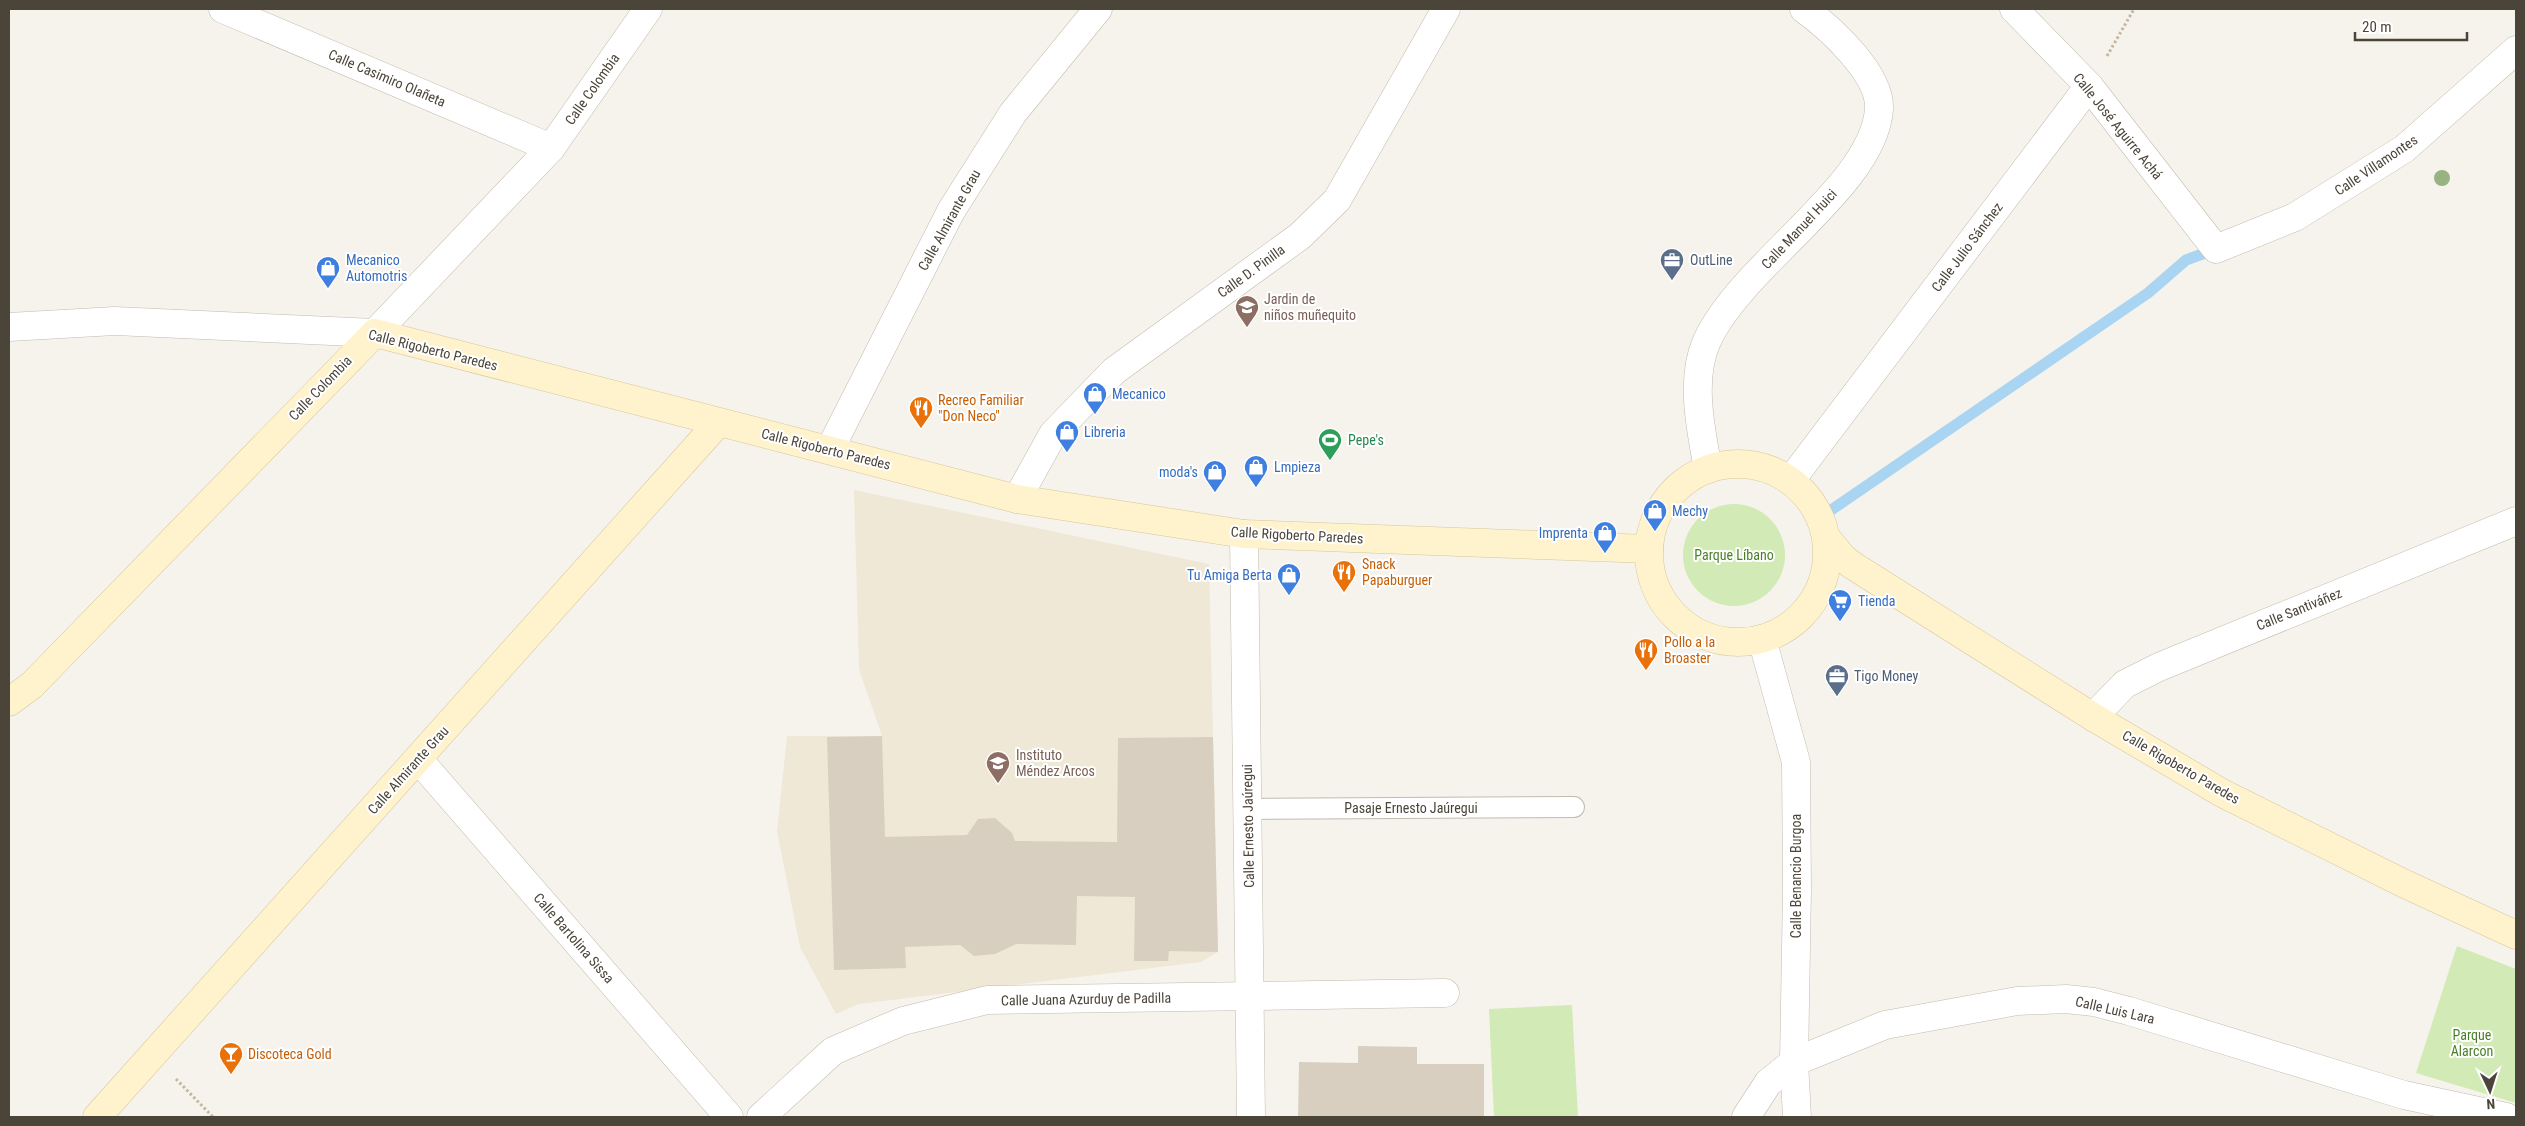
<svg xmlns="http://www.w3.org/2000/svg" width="2525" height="1126" viewBox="0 0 2525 1126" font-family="'Roboto Condensed',sans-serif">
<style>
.education{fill:#efe8d6}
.green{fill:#d2eab5}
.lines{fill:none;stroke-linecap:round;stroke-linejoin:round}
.stream{stroke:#a9d4f2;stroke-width:11}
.building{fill:#d8cfc1}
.service-casing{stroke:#c2bbae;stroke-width:22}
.minor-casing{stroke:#c2bbae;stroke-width:29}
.tertiary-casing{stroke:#c2bbae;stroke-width:29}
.secondary-casing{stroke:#d6c79b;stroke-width:29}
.path{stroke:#c4b79f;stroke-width:3;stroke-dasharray:2.5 2.5;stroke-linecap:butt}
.service{stroke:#fff;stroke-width:20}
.minor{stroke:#fff;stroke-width:28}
.tertiary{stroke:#fff;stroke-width:28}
.secondary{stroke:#fff3cd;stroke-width:28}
.tree{fill:#97b381}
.labels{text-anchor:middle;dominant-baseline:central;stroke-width:4;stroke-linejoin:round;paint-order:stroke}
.street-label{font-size:14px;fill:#4b4439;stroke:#fff}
.shop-label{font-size:14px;fill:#366cbe;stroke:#fff;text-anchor:start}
.service-label{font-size:14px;fill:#4e5e75;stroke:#fff;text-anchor:start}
.education-label{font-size:14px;fill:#785e54;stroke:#fff;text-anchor:start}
.food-label{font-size:14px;fill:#c56008;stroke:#fff;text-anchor:start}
.leisure-label{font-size:14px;fill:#27864d;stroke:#fff;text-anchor:start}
.park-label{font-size:14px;fill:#4a7f2a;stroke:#fff}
</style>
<rect width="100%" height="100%" fill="#f6f3ec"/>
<path class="education" d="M854 490 1209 564 1218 952 1201 962 859 1004 836 1014 800 947 777 831 787 736H882L859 669Z"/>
<g class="green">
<circle cx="1734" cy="555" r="51"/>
<path d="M2457 946 2516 969V1103L2416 1073Z"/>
<path d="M1572 1005 1578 1117H1494L1489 1009Z"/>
</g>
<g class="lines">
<path class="stream" d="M1821 517 2148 293 2186 260 2216 249"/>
</g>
<g class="building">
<path d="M882 736 885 837 967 835 978 819 995 818 1012 833 1015 841 1117 842 1118 738 1213 737 1218 952 1169 951 1168 961H1134L1135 897 1077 896 1076 945 1016 944 995 954 974 956 960 945 905 947 906 968 834 970 827 737Z"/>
<path d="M1358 1046 1417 1047V1064H1484V1117H1298L1299 1062 1358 1063Z"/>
</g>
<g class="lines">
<g class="service-casing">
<path id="service" d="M1248 809 1574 807"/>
</g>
<g class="minor-casing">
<g id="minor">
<path d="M223 9 551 148"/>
<path d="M2014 9 2089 86 2216 249 2295 217 2404 149 2516 50"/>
<path d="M375 333 551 148 648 9"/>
<path d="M830 449 951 211 1013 113 1098 9"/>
<path d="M1708 469C1701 430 1690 381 1706 343 1739 266 1874 187 1879 109 1881 74 1830 28 1804 9"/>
<path d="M1791 480 2089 86"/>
<path d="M1017 499 1053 434 1114 371 1300 236 1337 200 1446 9"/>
<path d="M1244 534 1251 1117"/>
<path d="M2093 717 2125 684 2159 667 2516 521"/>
<path d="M418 759 729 1117"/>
<path d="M761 1117 833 1051 903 1021 987 1000 1445 993"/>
<path d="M1746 1117 1768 1083 1794 1062 1885 1025 2017 1001 2066 999 2094 1002 2129 1011 2404 1095 2506 1117"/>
</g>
</g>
<g class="tertiary-casing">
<g id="tertiary">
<path d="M9 327 115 321 375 333"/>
<path d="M1762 639 1796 762 1797 890 1794 1062 1797 1117"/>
</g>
</g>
<g class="secondary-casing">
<g id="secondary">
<circle cx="1738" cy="553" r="89"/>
<path d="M1828 540 1843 558 1852 565 2093 717 2222 793 2405 884 2516 935"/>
<path d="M9 702 32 685 375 333 1017 499 1244 534 1649 549"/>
<path d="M97 1117 718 423"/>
</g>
</g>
<g class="path">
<path d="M2107 56 2134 9"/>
<path d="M176 1079 213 1117"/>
</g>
<use href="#service" class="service"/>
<use href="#minor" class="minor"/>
<use href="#tertiary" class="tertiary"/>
<use href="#secondary" class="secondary"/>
</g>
<circle class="tree" cx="2442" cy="178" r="8"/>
<defs>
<g id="office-pin" transform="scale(1.25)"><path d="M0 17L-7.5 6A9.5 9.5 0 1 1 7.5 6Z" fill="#5c6f8a" stroke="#fff"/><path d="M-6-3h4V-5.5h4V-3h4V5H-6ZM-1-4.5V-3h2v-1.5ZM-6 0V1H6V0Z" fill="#fff"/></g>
<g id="shop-pin" transform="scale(1.25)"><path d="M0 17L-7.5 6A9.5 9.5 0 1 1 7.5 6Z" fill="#3f7fe0" stroke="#fff"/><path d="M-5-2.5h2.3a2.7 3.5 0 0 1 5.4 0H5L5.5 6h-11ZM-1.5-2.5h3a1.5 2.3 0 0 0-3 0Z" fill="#fff"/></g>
<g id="school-pin" transform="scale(1.25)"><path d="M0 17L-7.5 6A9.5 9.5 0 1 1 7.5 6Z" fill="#8d6e63" stroke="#fff"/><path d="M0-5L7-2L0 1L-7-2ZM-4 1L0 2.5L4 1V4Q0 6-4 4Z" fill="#fff"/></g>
<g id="restaurant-pin" transform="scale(1.25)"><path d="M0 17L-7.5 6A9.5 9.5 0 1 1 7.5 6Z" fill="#e8710a" stroke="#fff"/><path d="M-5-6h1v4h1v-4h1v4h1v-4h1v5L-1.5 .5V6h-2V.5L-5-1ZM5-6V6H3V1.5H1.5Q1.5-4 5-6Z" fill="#fff"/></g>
<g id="stadium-pin" transform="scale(1.25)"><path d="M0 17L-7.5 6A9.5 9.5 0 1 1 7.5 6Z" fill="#2e9e5b" stroke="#fff"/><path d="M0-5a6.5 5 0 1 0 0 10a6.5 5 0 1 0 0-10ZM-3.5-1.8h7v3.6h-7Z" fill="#fff"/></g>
<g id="supermarket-pin" transform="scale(1.25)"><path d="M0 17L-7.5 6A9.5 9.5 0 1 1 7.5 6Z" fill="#3f7fe0" stroke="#fff"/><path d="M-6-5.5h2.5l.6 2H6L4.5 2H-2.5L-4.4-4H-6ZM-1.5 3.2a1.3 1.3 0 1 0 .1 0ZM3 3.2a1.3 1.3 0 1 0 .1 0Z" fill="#fff"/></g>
<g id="university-pin" transform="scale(1.25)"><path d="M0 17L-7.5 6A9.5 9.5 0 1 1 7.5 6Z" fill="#8d6e63" stroke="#fff"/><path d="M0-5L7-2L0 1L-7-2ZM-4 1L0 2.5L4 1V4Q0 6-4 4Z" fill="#fff"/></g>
<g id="bar-pin" transform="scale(1.25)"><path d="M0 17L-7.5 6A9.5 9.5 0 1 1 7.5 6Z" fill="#e8710a" stroke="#fff"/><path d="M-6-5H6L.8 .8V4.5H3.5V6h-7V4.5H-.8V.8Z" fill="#fff"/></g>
</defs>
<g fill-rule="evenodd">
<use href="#office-pin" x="1672" y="260"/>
<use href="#shop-pin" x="328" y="268"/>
<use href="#school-pin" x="1247" y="307"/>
<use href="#shop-pin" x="1095" y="394"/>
<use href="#restaurant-pin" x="921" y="408"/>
<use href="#shop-pin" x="1067" y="432"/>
<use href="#stadium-pin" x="1330" y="440"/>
<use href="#shop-pin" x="1256" y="467"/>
<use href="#shop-pin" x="1215" y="472"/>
<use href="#shop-pin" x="1655" y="511"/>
<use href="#shop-pin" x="1605" y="533"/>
<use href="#restaurant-pin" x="1344" y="572"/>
<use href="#shop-pin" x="1289" y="575"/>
<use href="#supermarket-pin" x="1840" y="601"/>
<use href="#restaurant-pin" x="1646" y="650"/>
<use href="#office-pin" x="1837" y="676"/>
<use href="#university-pin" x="998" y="763"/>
<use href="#bar-pin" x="231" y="1054"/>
</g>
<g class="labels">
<g class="street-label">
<text transform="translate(387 78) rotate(23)">Calle Casimiro Olañeta</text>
<text transform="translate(592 89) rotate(-55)">Calle Colombia</text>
<text transform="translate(2118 126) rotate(51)">Calle José Aguirre Achá</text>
<text transform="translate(2376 165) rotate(-34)">Calle Villamontes</text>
<text transform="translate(949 220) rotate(-61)">Calle Almirante Grau</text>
<text transform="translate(1799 229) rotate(-47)">Calle Manuel Huici</text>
<text transform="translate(1967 247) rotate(-53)">Calle Julio Sánchez</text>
<text transform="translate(1251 271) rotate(-36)">Calle D. Pinilla</text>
<text transform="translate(433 350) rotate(14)">Calle Rigoberto Paredes</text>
<text transform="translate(320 388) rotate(-46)">Calle Colombia</text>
<text transform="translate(826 449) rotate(14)">Calle Rigoberto Paredes</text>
<text transform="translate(1297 535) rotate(3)">Calle Rigoberto Paredes</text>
<text transform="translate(2299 609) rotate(-22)">Calle Santiváñez</text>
<text transform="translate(2181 767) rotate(30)">Calle Rigoberto Paredes</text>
<text transform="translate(408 770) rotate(-48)">Calle Almirante Grau</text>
<text x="1411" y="808">Pasaje Ernesto Jaúregui</text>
<text transform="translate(1248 826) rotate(-91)">Calle Ernesto Jaúregui</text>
<text transform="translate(1796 876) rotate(-90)">Calle Benancio Burgoa</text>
<text transform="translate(574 938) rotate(49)">Calle Bartolina Sissa</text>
<text transform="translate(1086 999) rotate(-1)">Calle Juana Azurduy de Padilla</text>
<text transform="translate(2115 1010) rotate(13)">Calle Luis Lara</text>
</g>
<g class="shop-label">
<text x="346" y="260">Mecanico<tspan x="346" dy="16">Automotris</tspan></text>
<text x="1112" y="394">Mecanico</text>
<text x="1084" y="432">Libreria</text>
<text x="1274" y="467">Lmpieza</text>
<text x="1198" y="472" text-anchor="end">moda's</text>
<text x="1672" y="511">Mechy</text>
<text x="1588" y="533" text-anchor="end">Imprenta</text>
<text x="1272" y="575" text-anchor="end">Tu Amiga Berta</text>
<text x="1858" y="601">Tienda</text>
</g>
<g class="service-label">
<text x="1690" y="260">OutLine</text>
<text x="1854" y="676">Tigo Money</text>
</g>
<g class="education-label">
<text x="1264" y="299">Jardin de<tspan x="1264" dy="16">niños muñequito</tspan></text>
<text x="1016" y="755">Instituto<tspan x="1016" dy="16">Méndez Arcos</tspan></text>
</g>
<g class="food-label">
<text x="938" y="400">Recreo Familiar<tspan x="938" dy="16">"Don Neco"</tspan></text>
<text x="1362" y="564">Snack<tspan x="1362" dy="16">Papaburguer</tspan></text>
<text x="1664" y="642">Pollo a la<tspan x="1664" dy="16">Broaster</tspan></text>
<text x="248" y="1054">Discoteca Gold</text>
</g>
<g class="leisure-label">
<text x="1348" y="440">Pepe's</text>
</g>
<g class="park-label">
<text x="1734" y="555">Parque Líbano</text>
<text x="2472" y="1035">Parque<tspan x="2472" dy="16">Alarcon</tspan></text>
</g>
</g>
<rect width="2525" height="1126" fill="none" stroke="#4b4439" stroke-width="20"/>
<g transform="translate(2490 1091) rotate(176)" stroke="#ffffff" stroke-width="4" paint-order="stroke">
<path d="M0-4L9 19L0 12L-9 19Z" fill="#4b4439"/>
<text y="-8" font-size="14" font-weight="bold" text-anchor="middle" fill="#4b4439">N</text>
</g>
<path d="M2355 32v8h112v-8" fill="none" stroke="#4b4439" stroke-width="2.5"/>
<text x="2362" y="32" font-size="15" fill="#4b4439" stroke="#ffffff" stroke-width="4" paint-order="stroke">20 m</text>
</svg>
